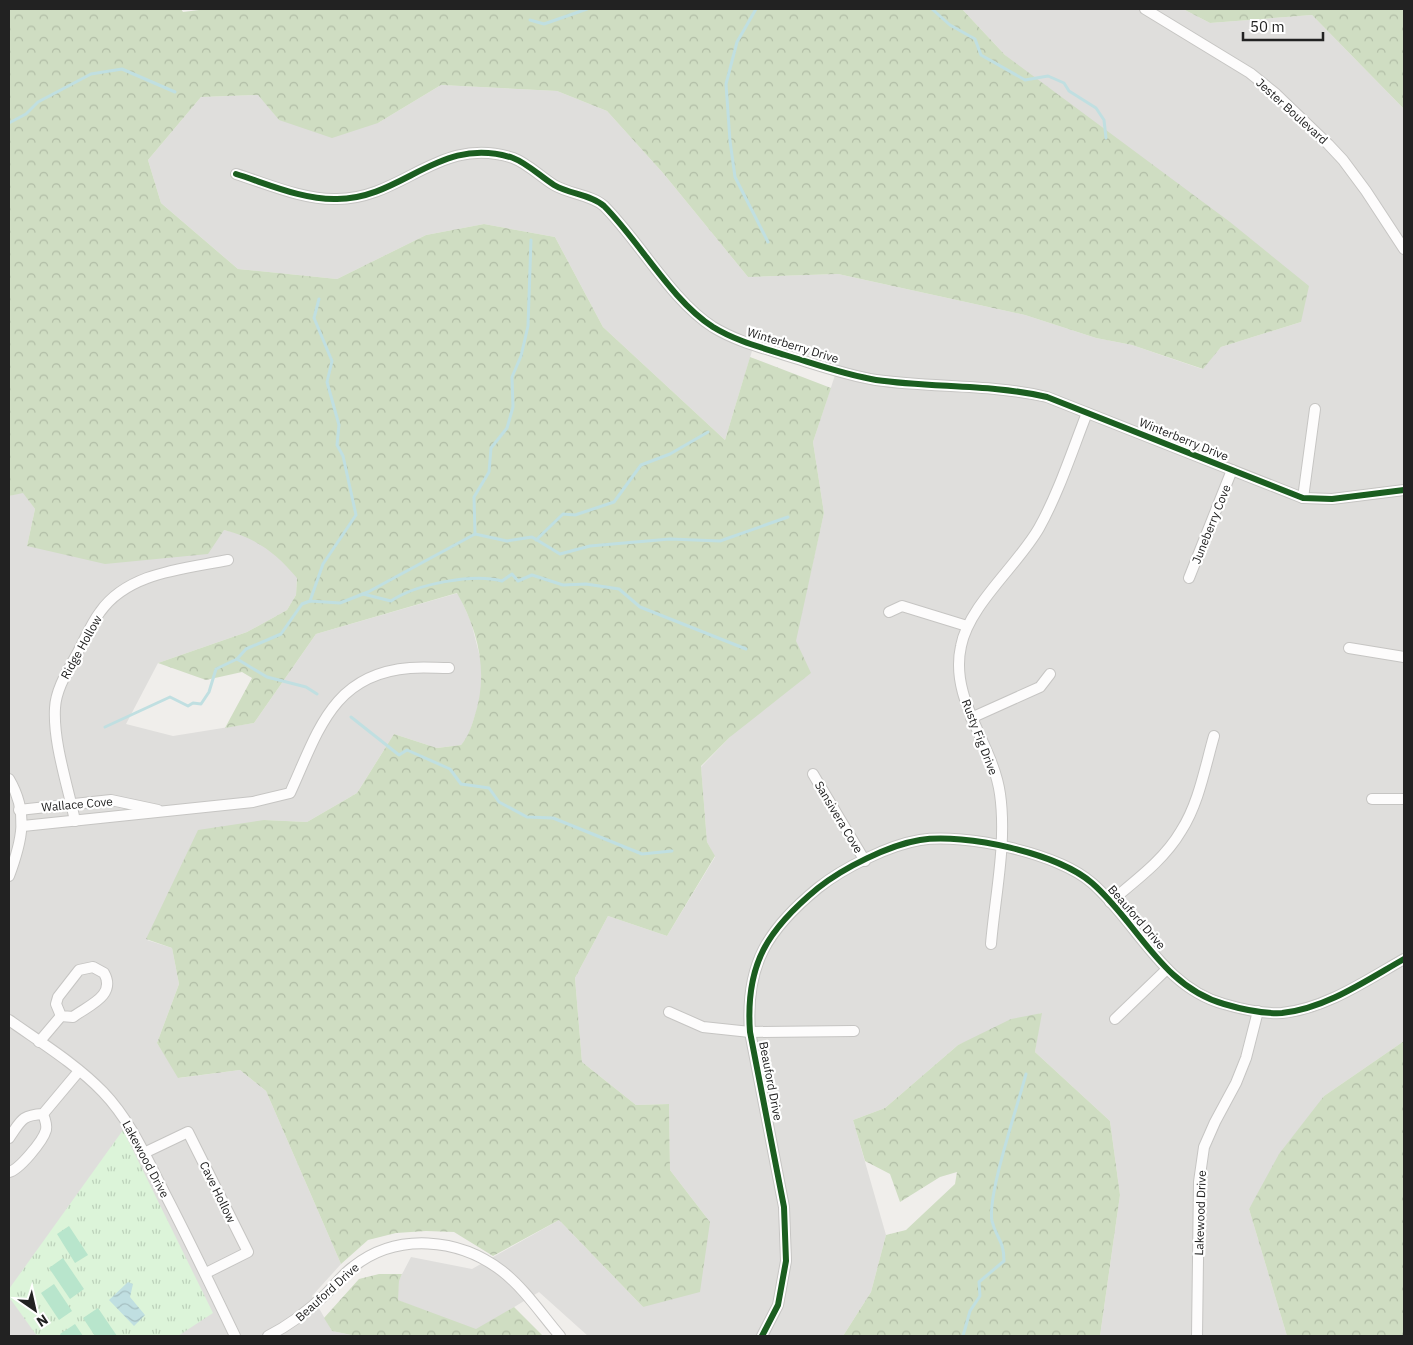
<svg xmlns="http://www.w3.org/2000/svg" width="1413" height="1345" viewBox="0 0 1413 1345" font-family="'IBM Plex Sans',sans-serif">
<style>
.residential{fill:#dfdedc}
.forest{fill:url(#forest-crowns)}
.park{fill:url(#park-tufts)}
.pitch{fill:#b8e5cc}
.water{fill:url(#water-waves)}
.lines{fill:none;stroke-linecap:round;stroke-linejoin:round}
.stream{stroke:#c0dfe1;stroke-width:3}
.minor-casing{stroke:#c6c5c3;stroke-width:12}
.minor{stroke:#fdfcfc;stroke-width:10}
.cycleway-casing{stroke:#fff;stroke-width:9}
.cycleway{stroke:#1b5e20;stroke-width:6}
.labels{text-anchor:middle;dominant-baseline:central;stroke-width:4.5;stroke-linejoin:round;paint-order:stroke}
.street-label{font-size:12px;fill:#222;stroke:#fff}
</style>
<defs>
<pattern id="forest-crowns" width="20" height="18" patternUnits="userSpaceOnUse" patternTransform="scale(1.25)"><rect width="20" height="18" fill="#cfddc2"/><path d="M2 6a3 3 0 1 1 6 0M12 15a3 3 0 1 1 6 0" fill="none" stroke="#b1bda6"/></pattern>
<pattern id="park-tufts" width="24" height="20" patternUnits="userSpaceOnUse" patternTransform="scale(1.25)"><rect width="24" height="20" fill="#dcf4d9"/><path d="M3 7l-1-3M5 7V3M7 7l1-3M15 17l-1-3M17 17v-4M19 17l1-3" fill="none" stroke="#bcd1ba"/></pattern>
<pattern id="water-waves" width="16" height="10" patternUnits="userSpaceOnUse" patternTransform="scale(1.25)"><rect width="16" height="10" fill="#c0dfe1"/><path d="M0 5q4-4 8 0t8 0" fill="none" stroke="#a5bfc1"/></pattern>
</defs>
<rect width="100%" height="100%" fill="#f0eeeb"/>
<g class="residential">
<path d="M962 9H1183L1210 23 1312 15 1404 109V1041L1324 1096 1249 1209 1287 1336H1100L1120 1195 1110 1121 1035 1052 1041 1013 958 1045 885 1108 853 1120 886 1235 871 1292 843 1336H588L539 1292 476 1330 397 1300 399 1280 411 1257 472 1269 559 1220 643 1307 710 1222 670 1170 669 1104 636 1105 582 1062 575 978 608 916 667 936 715 857 707 842 701 767 730 737 795 641 824 513 813 442 839 363 755 341 725 440 603 327 555 237 484 224 426 235 337 279 238 269 161 203 148 160 201 97 259 95 279 120 378 123 441 85 557 91 607 111 663 173 748 277 838 274 1025 315 1096 338 1132 345 1202 369 1221 347 1301 322 1005 55Z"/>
<path d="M23 492 35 509 27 546 224 530 246 535 279 556 297 577 296 595 287 610 247 632 158 663 126 724 173 736 254 723 316 634 458 593 471 622 482 665 481 697 468 737 461 745 437 748 394 734 357 793 307 822 264 820 147 940 172 948 179 984 157 1043 179 1078 240 1070 266 1091 341 1264 312 1296 332 1331 356 1336H9V496Z"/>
</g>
<g class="forest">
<path d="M9 9H181L183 12 207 9H962L1005 55 1230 222 1309 286 1301 322 1221 347 1203 369 1132 345 1096 338 1025 315 838 274 748 277 663 173 607 111 557 91 441 85 378 123 332 138 279 120 258 95 201 97 148 160 161 203 238 269 337 279 426 235 484 224 555 237 603 327 725 440 750 357 831 388 813 442 824 513 796 641 811 673 730 737 701 766 707 842 715 856 667 936 608 916 575 978 582 1062 636 1105 669 1104 670 1170 710 1222 700 1292 643 1307 559 1220 493 1256 454 1232 426 1231 396 1233 368 1240 341 1264 266 1091 240 1070 178 1078 157 1043 179 984 172 948 146 939 198 830 264 820 307 822 357 793 394 734 437 748 461 745C468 737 471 728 474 718 489 675 479 632 457 593L316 634 254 723 225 728 252 678 242 672 206 680 158 663 247 632 287 610 296 595 297 578C276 553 256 538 224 530L208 554 105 564 27 546 35 509 23 493 9 496Z"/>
<path d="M1183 9H1404V109L1312 15 1210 23Z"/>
<path d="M1042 1013 1035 1052 1110 1121 1120 1195 1100 1336H843L871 1292 886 1235 906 1230 955 1184 957 1172 940 1177 900 1202 890 1174 865 1161 853 1120 885 1108 958 1045 1011 1019Z"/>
<path d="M1404 1041V1336H1287L1249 1209 1279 1154 1324 1096Z"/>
<path d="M379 1274H402L399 1281 398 1300 476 1329 514 1307 543 1336H356L332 1331 324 1318 359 1279Z"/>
</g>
<path class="park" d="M123 1130 213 1313 178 1336H37L9 1297V1289Z"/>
<g class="pitch">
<path d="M69 1226 88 1255 75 1263 57 1234Z"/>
<path d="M63 1258 84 1289 70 1299 49 1268Z"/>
<path d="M54 1284 72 1311 59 1320 41 1293Z"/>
<path d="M98 1308 117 1336H95L83 1318Z"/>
<path d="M75 1324 83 1336H61L60 1334Z"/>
</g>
<path class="water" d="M128 1282 133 1284 130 1297 145 1315 134 1326 109 1300Z"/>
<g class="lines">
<g class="stream">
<path d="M756 9 737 42 726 84 730 141 735 177 768 242"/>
<path d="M932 9 950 25 975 39 981 55 1025 80 1048 76 1064 83 1069 91 1096 108 1104 120 1106 138"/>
<path d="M530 20 544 24 587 9"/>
<path d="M9 123 26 114 38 102 91 74 122 69 175 92"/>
<path d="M475 534 474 497 489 472 491 448 507 428 513 407 512 377 521 356 528 326 531 240"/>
<path d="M536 540 563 514 575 515 614 502 641 465 670 454 708 432"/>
<path d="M363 594 391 601C416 584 473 573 502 581L512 574 518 581 532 575 563 585 586 584 619 589 640 607 746 649"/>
<path d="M310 601 323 564 356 515 343 456 337 445 339 425 327 382 332 361 314 318 319 299"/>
<path d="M237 659 267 677 306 687 317 694"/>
<path d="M351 717 399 755 407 750 450 769 461 784 489 788 499 802 527 817 553 818 642 854 672 851"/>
<path d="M105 727 170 697 188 706 193 703 201 704 209 692 216 669 237 659 246 649 281 634 302 604 310 601 340 603 368 592 475 534 507 541 532 537 560 554 590 546 670 539 720 541 788 517"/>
<path d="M963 1336 970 1311 980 1296 979 1282 1004 1261C1004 1240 996 1238 992 1221 987 1195 1018 1105 1026 1074"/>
</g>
<g class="minor-casing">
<g id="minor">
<path d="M1145 9 1250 73 1276 94 1328 144 1343 160 1366 191 1404 249"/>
<path d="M236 174C268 184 303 200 337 199 403 199 440 134 513 158 527 163 541 177 554 185 569 194 592 195 604 206 640 242 671 300 713 327 736 341 760 347 785 355 815 364 845 375 876 380 933 388 991 384 1047 397L1303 498 1332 499 1404 490"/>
<path d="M1303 498 1315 409"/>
<path d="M1189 578 1232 470"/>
<path d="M889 612 902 606 967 626"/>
<path d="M1349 648 1404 657"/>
<path d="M971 718 1040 687 1050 674"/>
<path d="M813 774 865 861"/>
<path d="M9 779C29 813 22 841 9 876"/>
<path d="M1372 799H1404"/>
<path d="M19 810 111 800 158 810"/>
<path d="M75 821C68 786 53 743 55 708 56 688 69 669 78 652 85 639 91 624 100 612 128 572 184 569 228 560"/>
<path d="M23 826 253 802 290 793C318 732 332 674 410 668 423 667 436 668 449 668"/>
<path d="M1110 902C1136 880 1164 860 1181 831 1199 803 1205 767 1214 736"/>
<path d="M991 944C995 896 1007 843 1000 794 993 743 949 700 961 646 969 605 1018 565 1039 528 1059 492 1072 451 1087 413"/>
<path d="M93 967 104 973C117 996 87 1006 73 1017L61 1016 56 1004 58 997 79 970Z"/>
<path d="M669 1012 703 1027 750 1032 854 1031"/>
<path d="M1115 1019 1167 969"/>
<path d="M9 1020C40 1042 76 1064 103 1092 130 1120 146 1157 164 1192 189 1240 212 1288 235 1336"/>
<path d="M39 1042 61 1016"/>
<path d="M9 1138C21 1121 21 1115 43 1114L79 1071"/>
<path d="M144 1153 188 1132 248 1252 206 1273"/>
<path d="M9 1172C19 1170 43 1141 46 1130 47 1125 45 1119 43 1114"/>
<path d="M268 1336C290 1325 308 1311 326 1294 335 1285 343 1274 353 1267 397 1232 459 1238 502 1271 524 1288 542 1315 560 1336"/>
<path d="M762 1336 778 1305 786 1261 784 1207 750 1032C745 964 768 929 818 888 843 868 889 845 920 840 965 833 1058 853 1092 883 1137 922 1162 987 1224 1004 1241 1009 1263 1014 1282 1013 1325 1009 1367 980 1404 959"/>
<path d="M1197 1336 1199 1182 1204 1147 1215 1122 1236 1083 1246 1058 1258 1011"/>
</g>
</g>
<use href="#minor" class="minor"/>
<g class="cycleway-casing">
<g id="cycleway">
<path d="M236 174C268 184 303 200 337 199 403 199 440 134 513 158 527 163 541 177 554 185 569 194 592 195 604 206 640 242 671 300 713 327 736 341 760 347 785 355 815 364 845 375 876 380 933 388 991 384 1047 397L1303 498 1332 499 1404 490"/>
<path d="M762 1336 778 1305 786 1261 784 1207 750 1032C745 964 768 929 818 888 843 868 889 845 920 840 965 833 1058 853 1092 883 1137 922 1162 987 1224 1004 1241 1009 1263 1014 1282 1013 1325 1009 1367 980 1404 959"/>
</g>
</g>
<use href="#cycleway" class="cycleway"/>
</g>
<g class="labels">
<g class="street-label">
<text transform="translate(1292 111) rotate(42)">Jester Boulevard</text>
<text transform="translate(793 345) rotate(17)">Winterberry Drive</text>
<text transform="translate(1184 439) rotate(22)">Winterberry Drive</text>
<text transform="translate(1211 524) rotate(-68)">Juneberry Cove</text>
<text transform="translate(81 647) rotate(-61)">Ridge Hollow</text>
<text transform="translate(980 737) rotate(69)">Rusty Fig Drive</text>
<text transform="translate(77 804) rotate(-5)">Wallace Cove</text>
<text transform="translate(839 817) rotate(59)">Sansivera Cove</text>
<text transform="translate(1137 917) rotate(49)">Beauford Drive</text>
<text transform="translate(771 1081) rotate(79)">Beauford Drive</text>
<text transform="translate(146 1159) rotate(62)">Lakewood Drive</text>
<text transform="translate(218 1192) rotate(64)">Cave Hollow</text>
<text transform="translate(1200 1213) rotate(-88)">Lakewood Drive</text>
<text transform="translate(327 1292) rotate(-42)">Beauford Drive</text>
</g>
</g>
<rect width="1413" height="1345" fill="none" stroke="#222222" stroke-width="20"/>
<g transform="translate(35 1310) rotate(146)" stroke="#ffffff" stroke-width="4" paint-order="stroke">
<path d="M0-4L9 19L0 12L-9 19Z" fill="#222222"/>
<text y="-8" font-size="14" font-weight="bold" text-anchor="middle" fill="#222222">N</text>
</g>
<path d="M1243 32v8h80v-8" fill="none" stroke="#222222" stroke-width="2.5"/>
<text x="1250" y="32" font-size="15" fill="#222222" stroke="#ffffff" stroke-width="4" paint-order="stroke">50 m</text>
</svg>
